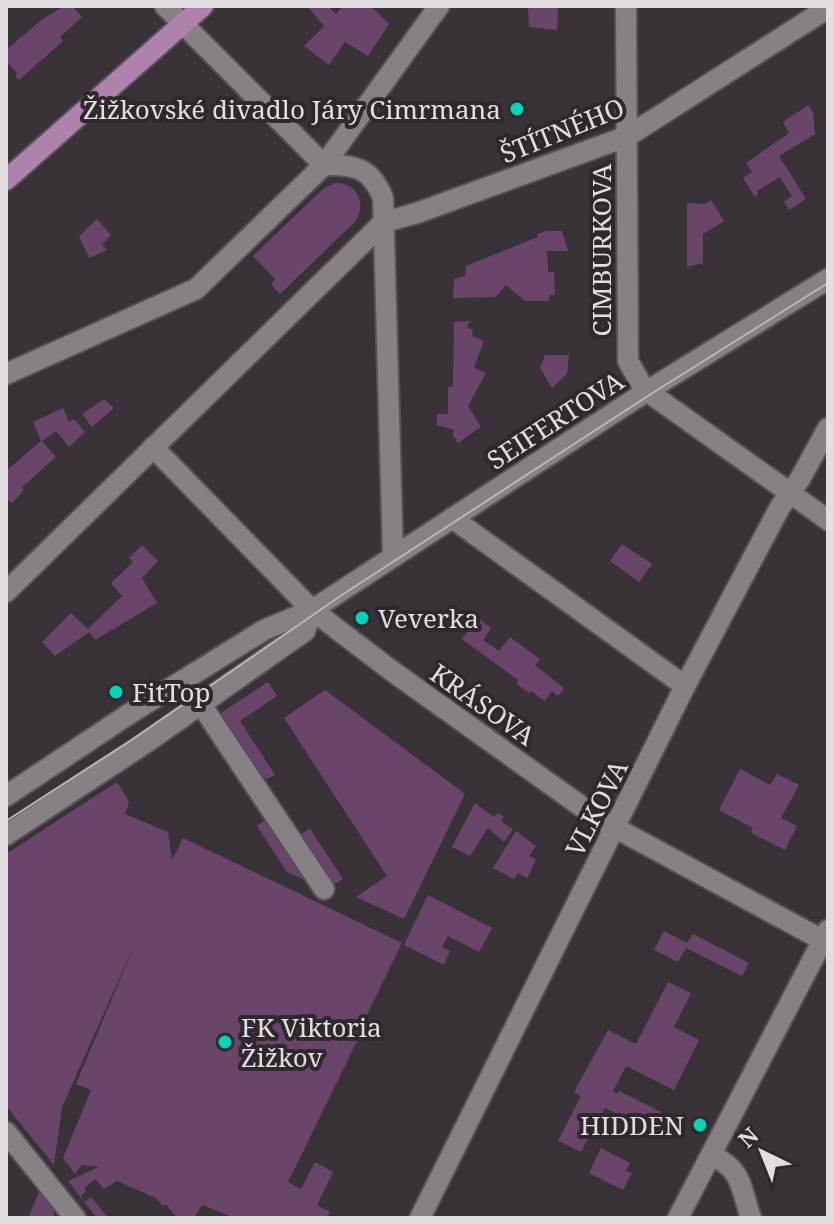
<svg xmlns="http://www.w3.org/2000/svg" width="834" height="1224" viewBox="0 0 834 1224" font-family="'Noto Serif',serif">
<style>
.green{fill:#6a456a}
.lines{fill:none;stroke-linecap:round;stroke-linejoin:round}
.minor-casing{stroke:#565156;stroke-width:24}
.major-casing{stroke:#565156;stroke-width:24}
.minor{stroke:#878087;stroke-width:20}
.major{stroke:#af82ae;stroke-width:20}
.tram{stroke:#b9b5b9;stroke-width:2}
.poi-dot{fill:#00d5b7;stroke:#2f292f;stroke-width:3}
.labels{text-anchor:middle;dominant-baseline:central;stroke-width:8;stroke-linejoin:round;paint-order:stroke}
.poi-label{font-size:26px;fill:#e1dde1;stroke:#2f292f;text-anchor:start}
.street-label{font-size:26px;fill:#e1dde1;stroke:#2f292f}
</style>
<rect width="100%" height="100%" fill="#393339"/>
<g class="green">
<path d="M64 6H72L82 17 60 37 63 41 19 80 15 76 17 73 6 61V50L43 19Z"/>
<path d="M312 6H328L336 14 343 6H371L389 24 368 56 345 42 329 65 304 46 324 26 309 8Z"/>
<path d="M528 6H558L557 30 529 27Z"/>
<path d="M808 105 813 112 815 134 779 156 806 199 789 210 784 202 792 196 780 177 757 191 758 195 755 197 743 178 752 172 746 163 789 133 783 122Z"/>
<path d="M335 183C358 183 366 202 356 221L280 294 271 284 275 279 253 256 324 188Z"/>
<path d="M711 200 724 221 703 234V263L687 267V203L705 204Z"/>
<path d="M97 219 111 235 102 245 107 250 89 258 79 236Z"/>
<path d="M547 231H562L568 251H547L548 272H554L555 295H549V301H525L506 285 496 297 453 298 454 279 465 276 466 266 538 237 537 234Z"/>
<path d="M470 321 467 327 473 330 472 336 484 341 474 367 486 373 468 406 481 427 458 443 453 435 454 430 437 425V414H448V387L453 386 454 322Z"/>
<path d="M545 355H569L567 374 552 388 540 368Z"/>
<path d="M104 399 114 408 92 427 82 414Z"/>
<path d="M63 408 69 422 74 419 85 432 69 447 56 431 42 441 56 457 22 487 24 490 12 503 6 499V471L41 441 33 422Z"/>
<path d="M622 544 652 564 639 582 610 561Z"/>
<path d="M142 545 158 561 142 578 157 603 95 640 89 632 55 656 42 642 71 613 88 629 122 596 111 583 133 562 129 558Z"/>
<path d="M474 615 491 628 483 640 499 651 510 637 540 659 535 665 564 688 558 696 552 691 545 701 531 691 529 693 517 684 518 680 462 639 469 630 466 627Z"/>
<path d="M268 682 277 696 240 721 275 775 267 779 261 777 224 723 221 713Z"/>
<path d="M325 690 465 794 404 919 356 897 387 876 284 718Z"/>
<path d="M740 769 770 785 777 774 799 785 781 818 797 826 785 850 751 833 753 828 719 810Z"/>
<path d="M117 782 129 802 125 814 168 832 172 860 183 838 402 943 363 1023 365 1025 288 1182 301 1189 315 1162 333 1172 317 1205 330 1212 327 1218H235L202 1205 194 1218H177L166 1204 163 1206 156 1198 117 1181 104 1189 95 1179 84 1188 86 1191 81 1196 85 1202 91 1197 108 1218H97L68 1181 99 1167 82 1165 75 1174 63 1158 91 1090 76 1084 137 939 62 1107 54 1165 6 1106V854Z"/>
<path d="M475 803 494 817 498 813 504 817 501 821 513 829 504 842 488 828 470 856 452 847Z"/>
<path d="M267 819 305 880 287 872 257 826Z"/>
<path d="M310 829 343 879 330 887 296 837Z"/>
<path d="M516 831 536 846 529 856 536 860 527 878 518 873 514 879 493 868Z"/>
<path d="M428 895 492 928 479 952 448 936 442 947 450 951 444 965 404 945Z"/>
<path d="M664 931 687 943 693 934 749 963 742 976 686 948 678 962 654 950Z"/>
<path d="M668 982 691 993 674 1027 699 1040 674 1090 626 1066 613 1091 617 1094 619 1091 661 1112 657 1118 647 1113 640 1125 605 1108 581 1152 558 1141 581 1096 574 1092 608 1030 636 1044Z"/>
<path d="M601 1148 630 1163 626 1171 632 1173 623 1190 589 1173Z"/>
<path d="M39 1192 54 1206V1218H28Z"/>
</g>
<g class="lines">
<g class="minor-casing">
<g id="minor">
<path d="M165 6 324 165"/>
<path d="M626 6 628 361 644 389 828 520"/>
<path d="M324 165C355 164 371 168 383 198L393 557"/>
<path d="M6 374 196 289 324 165 439 6"/>
<path d="M153 447 312 610 392 671 599 819 828 943"/>
<path d="M452 518 685 686"/>
<path d="M6 592 384 222 417 213 628 136 828 8"/>
<path d="M200 703 324 889"/>
<path d="M6 796 129 714 264 630 312 610 647 391 828 279"/>
<path d="M6 835 147 742 305 631 312 610"/>
<path d="M6 1132 75 1218"/>
<path d="M711 1155C743 1170 740 1186 751 1218"/>
<path d="M420 1218 685 686 780 507 800 479 828 428"/>
<path d="M678 1218 828 930"/>
</g>
</g>
<g class="major-casing">
<path id="major" d="M6 180 203 6"/>
</g>
<use href="#minor" class="minor"/>
<use href="#major" class="major"/>
<path class="tram" d="M6 821 130 741 342 595 651 394 828 283"/>
</g>
<g class="poi-dot">
<circle cx="517" cy="109" r="8"/>
<circle cx="362" cy="618" r="8"/>
<circle cx="116" cy="692" r="8"/>
<circle cx="225" cy="1042" r="8"/>
<circle cx="700" cy="1125" r="8"/>
</g>
<g class="labels">
<g class="poi-label">
<text x="501" y="109" text-anchor="end">Žižkovské divadlo Járy Cimrmana</text>
<text x="378" y="618">Veverka</text>
<text x="132" y="692">FitTop</text>
<text x="241" y="1027">FK Viktoria<tspan x="241" dy="30">Žižkov</tspan></text>
<text x="684" y="1125" text-anchor="end">HIDDEN</text>
</g>
<g class="street-label">
<text transform="translate(562 130) rotate(-22)">ŠTÍTNÉHO</text>
<text transform="translate(601 250) rotate(-90)">CIMBURKOVA</text>
<text transform="translate(555 420) rotate(-33)">SEIFERTOVA</text>
<text transform="translate(483 704) rotate(35)">KRÁSOVA</text>
<text transform="translate(596 808) rotate(-63)">VLKOVA</text>
</g>
</g>
<rect width="834" height="1224" fill="none" stroke="#e1dde1" stroke-width="16"/>
<g transform="translate(762 1152) rotate(317)" stroke="#2f292f" stroke-width="6" paint-order="stroke">
<path d="M0-6L14 30L0 20L-14 30Z" fill="#e1dde1"/>
<text y="-12" font-size="22" font-weight="bold" text-anchor="middle" fill="#e1dde1">N</text>
</g>
</svg>
